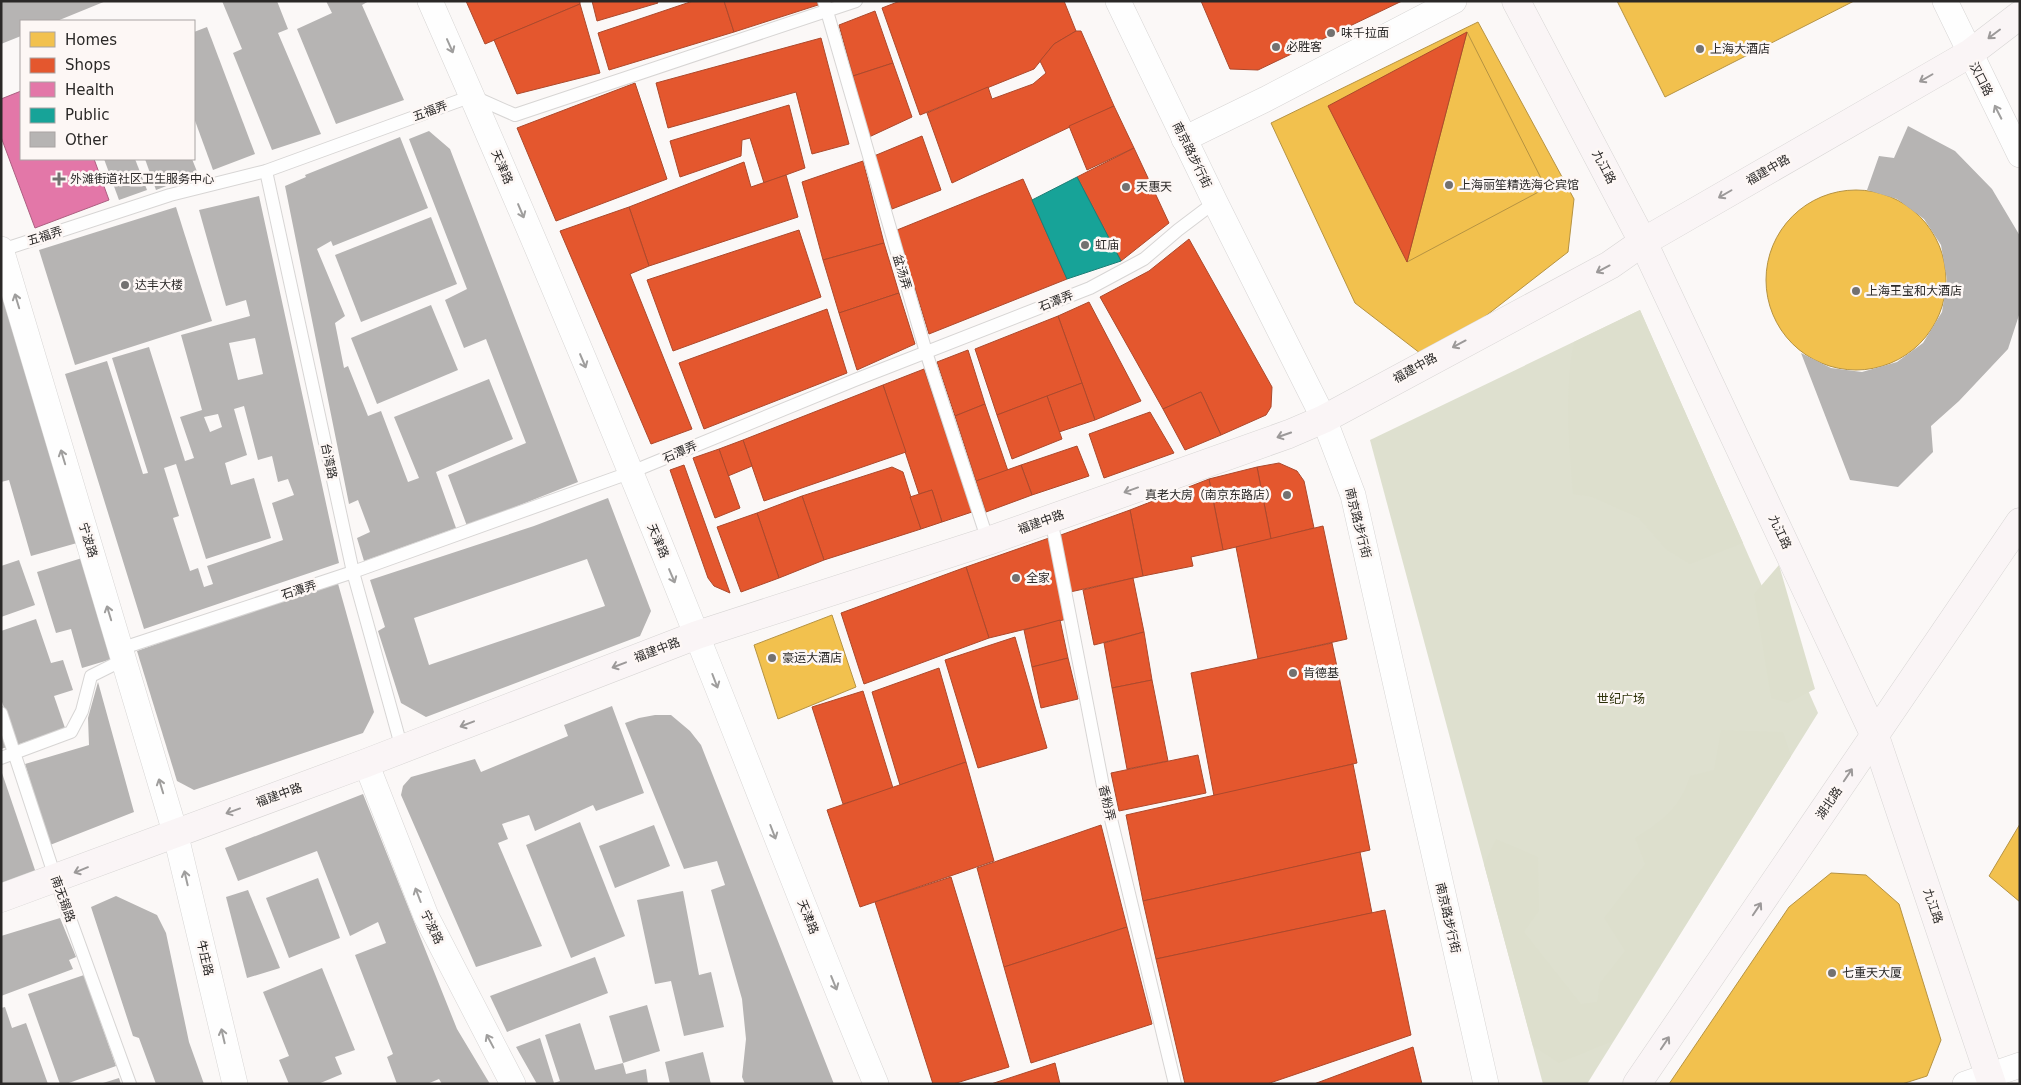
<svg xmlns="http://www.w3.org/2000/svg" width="2021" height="1085" viewBox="0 0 2021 1085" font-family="'DejaVu Sans','Noto Sans SC',sans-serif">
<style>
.green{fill:#dee0cf}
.forest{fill:#dddfcd}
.homes{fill:#f2c14e;stroke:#b69342}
.shops{fill:#e4572e;stroke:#ac492c}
.health{fill:#e377a8;stroke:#ac5f81}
.public{fill:#17a398;stroke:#1d7e76}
.building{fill:#b6b4b3;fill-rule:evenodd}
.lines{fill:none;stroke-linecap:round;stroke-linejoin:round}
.lane-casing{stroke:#d7d5d4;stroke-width:14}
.street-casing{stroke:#d7d5d4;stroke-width:26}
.secondary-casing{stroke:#d7d5d4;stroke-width:29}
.lane{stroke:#fefefe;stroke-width:12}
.street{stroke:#fefefe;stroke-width:25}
.secondary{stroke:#faf5f6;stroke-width:28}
.oneway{stroke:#9c9999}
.oneway2{stroke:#9f9e9d}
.poi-dot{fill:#737170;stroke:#fdf7f5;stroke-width:2}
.labels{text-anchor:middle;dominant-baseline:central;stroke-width:5;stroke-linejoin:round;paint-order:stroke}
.poi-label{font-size:12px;fill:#2a2827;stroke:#fdf7f5;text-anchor:start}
.street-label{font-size:12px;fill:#2a2827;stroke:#fdf7f5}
.park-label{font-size:12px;fill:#2a2f07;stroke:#fdf7f5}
</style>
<rect width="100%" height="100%" fill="#fbf8f7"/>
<path class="green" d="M1640 310 1818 713 1587 1084H1543L1370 440Z"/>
<g class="forest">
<path d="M1640 310 1743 543 1690 564 1667 550 1639 518 1592 497 1573 494C1569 445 1564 391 1574 342Z"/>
<path d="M1779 565 1815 689 1788 703 1771 698 1754 594Z"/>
<path d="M1721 730 1783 732 1791 756 1613 1041 1559 1063 1533 1046 1484 864 1496 839 1538 857 1539 911 1524 932 1581 1004 1597 1002 1600 983 1625 951 1604 918 1645 864 1635 838C1662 821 1680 808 1690 776L1714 770Z"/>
</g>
<g class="homes">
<path d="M1617 1H1854L1665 97Z"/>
<path d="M1478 22 1574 199 1568 252 1429 360 1355 303 1271 123Z"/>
<path d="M1467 32 1546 188 1407 262Z"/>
<circle cx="1856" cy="280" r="90"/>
<path d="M832 615 856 687 778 719 754 645Z"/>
<path d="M2020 824V902L1989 876Z"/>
<path d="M1831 873 1866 875 1899 904 1941 1040 1927 1076 1902 1084H1669L1789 907Z"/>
</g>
<g class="shops">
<path d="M466 1H580V4L485 44Z"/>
<path d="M592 1H657L658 3 597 21Z"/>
<path d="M693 1H724L734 32 609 70 598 33Z"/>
<path d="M724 1H817L818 5 734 32Z"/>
<path d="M900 1H1064L1076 31 1054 44 1034 69 920 115 882 8Z"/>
<path d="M1201 1H1402L1258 70 1230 69Z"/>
<path d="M580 4 600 73 517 94 494 40Z"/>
<path d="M875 11 893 63 853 76 839 25Z"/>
<path d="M1076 31H1081L1114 106 952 183 927 113 988 87 992 99 1033 84 1046 73 1040 61 1054 44Z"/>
<path d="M1467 32 1407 262 1328 106Z"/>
<path d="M821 38 849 144 812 154 796 92 668 128 656 83Z"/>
<path d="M893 63 912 117 869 137 853 76Z"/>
<path d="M635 83 667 179 556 221 517 128Z"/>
<path d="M789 105 805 168 764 183 750 138 742 140 741 156 680 177 670 141Z"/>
<path d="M1114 106 1134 148 1087 170 1069 126Z"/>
<path d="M922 136 941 190 892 209 874 156Z"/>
<path d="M1134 148 1169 223 1121 261 1077 177Z"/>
<path d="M863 161 884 243 823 260 802 182Z"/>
<path d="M744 162 751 187 786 175 798 217 649 266 629 207Z"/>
<path d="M1023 179 1067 279 929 334 897 230Z"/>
<path d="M629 207 649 266 630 274 692 429 651 444 560 231Z"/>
<path d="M799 230 821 297 673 351 647 280Z"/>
<path d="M1189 239 1272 387 1271 407 1266 415 1221 435 1201 392 1163 409 1100 297 1149 271Z"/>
<path d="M884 243 899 293 839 313 823 260Z"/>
<path d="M899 293 915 344 857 370 839 313Z"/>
<path d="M1089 302 1141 401 1095 420 1058 316Z"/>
<path d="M827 309 847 373 704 429 679 363Z"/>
<path d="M1058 316 1082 383 997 415 975 349Z"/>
<path d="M968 350 985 404 955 416 937 362Z"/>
<path d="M924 369 972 512 942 522 932 490 919 494 883 385Z"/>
<path d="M1082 383 1095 420 1059 432 1047 396Z"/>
<path d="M883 385 906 452 764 501 743 440Z"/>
<path d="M1201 392 1221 435 1185 450 1163 409Z"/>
<path d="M1047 396 1062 439 1012 459 997 415Z"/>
<path d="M985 404 1008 471 976 481 955 416Z"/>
<path d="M1150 412 1174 453 1104 478 1089 434Z"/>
<path d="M743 440 752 466 728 476 719 449Z"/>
<path d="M1077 446 1089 476 1032 495 1021 465Z"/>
<path d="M719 449 740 508 715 518 693 458Z"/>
<path d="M1279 463 1297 471 1304 481 1314 528 1271 539 1257 467Z"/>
<path d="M684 465 730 593 714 586 708 578 670 470Z"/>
<path d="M1021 465 1032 495 986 512 976 481Z"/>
<path d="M892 467 903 472 921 529 824 560 802 496Z"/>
<path d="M1257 467 1271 539 1223 550 1209 479Z"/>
<path d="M1209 479 1223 550 1191 557 1193 566 1143 576 1130 510Z"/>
<path d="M932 490 942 522 921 529 910 497Z"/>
<path d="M802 496 824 560 779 578 757 513Z"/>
<path d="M1130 510 1143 576 1070 592 1058 536Z"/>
<path d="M757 513 779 578 741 592 717 527Z"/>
<path d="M1323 526 1347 639 1258 659 1236 547Z"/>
<path d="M1049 538 1067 619 989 638 966 567Z"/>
<path d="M966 567 989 638 864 684 841 613Z"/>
<path d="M1133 578 1144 632 1094 645 1083 590Z"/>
<path d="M1060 620 1068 658 1032 667 1024 630Z"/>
<path d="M1144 632 1152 680 1112 688 1104 643Z"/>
<path d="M1015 637 1047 748 978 768 945 660Z"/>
<path d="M1332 643 1357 763 1214 796 1191 673Z"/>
<path d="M1068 658 1078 699 1041 708 1032 667Z"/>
<path d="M939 668 966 762 900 785 872 692Z"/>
<path d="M1152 680 1168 761 1127 769 1112 688Z"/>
<path d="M863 691 893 788 843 804 812 707Z"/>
<path d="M1198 755 1206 793 1119 811 1111 773Z"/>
<path d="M966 762 994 861 860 907 827 810Z"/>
<path d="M1353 764 1370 850 1143 901 1126 815Z"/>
<path d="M1101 825 1127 927 1004 967 977 868Z"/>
<path d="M1360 852 1372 913 1156 959 1143 901Z"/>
<path d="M951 877 1009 1067 953 1084H933L875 902Z"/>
<path d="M1385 910 1411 1035 1267 1084H1185L1156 959Z"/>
<path d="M1127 927 1152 1024 1031 1063 1004 967Z"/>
<path d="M1413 1047 1422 1084H1314Z"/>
<path d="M1055 1063 1060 1084H991Z"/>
</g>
<path class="health" d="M21 91V159H94L109 200 35 228 1 137V99Z"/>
<path class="public" d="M1077 177 1121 261 1067 279 1032 200Z"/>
<g class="building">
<path d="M1 1H106L57 21H21V36L1 44Z"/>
<path d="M222 1H277L288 29 278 33 321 134 272 150 233 53 242 49Z"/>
<path d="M326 1H369L362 5 404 100 336 124 297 29 332 13Z"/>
<path d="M207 27 255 154 213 170 194 118V32Z"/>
<path d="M1908 126 1955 151 1992 189 2020 236V312L2008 349 1959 401 1931 426 1933 452 1898 487 1850 480 1801 353 1831 368 1862 372 1897 362 1923 343 1942 312 1947 280 1941 245 1924 219 1897 199 1867 190 1879 156 1894 158Z"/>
<path d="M429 131 450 149 578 482 467 526 448 475 526 443 486 339 464 348 445 300 467 289 409 139Z"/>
<path d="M400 137 428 208 333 246 331 241 317 249 345 316 335 323 344 368 348 366 368 416 381 411 408 482 419 478 394 417 489 379 513 439 436 472 456 528 364 561 357 538 370 532 358 500 349 504 285 186 306 177 305 175Z"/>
<path d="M104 159H135L147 190 119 200Z"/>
<path d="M145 159H192L198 174 156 190Z"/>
<path d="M259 196 339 563 144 629 65 374 107 361 143 474 148 473 112 358 149 347 185 461 194 458 180 417 202 410 181 335 250 316 246 300 226 306 199 210ZM255 338 263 374 238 380 229 343ZM244 406 258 460 272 456 278 482 288 479 294 495 272 503 283 540 207 566 213 584 204 587 198 568 190 571 173 518 179 516 164 468 176 464 206 559 271 538 254 478 231 485 225 463 247 455 234 409ZM218 414 222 427 210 432 204 417Z"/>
<path d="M176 207 212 321 75 365 39 250Z"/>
<path d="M431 217 457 284 361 322 335 255Z"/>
<path d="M1 290 77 543 31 556 9 480 1 482Z"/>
<path d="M431 305 458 370 377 404 351 338Z"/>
<path d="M608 498 651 611 640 636 426 717 401 703 378 631 385 627 370 580 534 526ZM587 559 605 606 429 665 414 618Z"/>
<path d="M82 558 112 659 82 668 71 629 56 633 37 572Z"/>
<path d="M19 560 35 605 1 617V566Z"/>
<path d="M337 580 374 712 363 733 194 790 177 781 137 651Z"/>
<path d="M36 619 51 663 63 660 73 690 54 696 65 728 17 745 1 699V631Z"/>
<path d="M98 682 134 812 50 845 25 764 89 745 88 718Z"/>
<path d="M612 706 644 793 596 811 593 805 535 831 529 815 502 824 508 839 498 843 542 946 476 967 401 795 403 786 411 777 475 759 481 772 568 736 564 725Z"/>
<path d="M655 715H671L690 731 701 745 834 1084H745L742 1077 746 1039 742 999 711 890 725 885 717 861 684 869 625 723 639 718Z"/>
<path d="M1 731 7 747 1 749Z"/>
<path d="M1 770 36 873 1 885Z"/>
<path d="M363 794 457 1029 490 1084H442L439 1079 427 1084H397L387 1057 393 1054 355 955 386 943 378 922 350 936 317 851 238 881 225 848Z"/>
<path d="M580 822 625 936 571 958 526 845Z"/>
<path d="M654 825 670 866 615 888 599 846Z"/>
<path d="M318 878 340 938 289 958 266 898Z"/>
<path d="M248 890 280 968 247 978 226 897Z"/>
<path d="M683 891 699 975 711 972 724 1027 684 1036 671 981 655 984 637 900Z"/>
<path d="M116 896 157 915 166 933 189 1042 204 1084H156L139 1038 133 1036 91 907Z"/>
<path d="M60 918 76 957 69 960 73 969 1 996V936Z"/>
<path d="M595 957 608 993 507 1032 490 996Z"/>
<path d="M322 968 355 1050 335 1057 342 1074 318 1084H289L279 1060 289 1056 263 992Z"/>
<path d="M84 975 116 1066 66 1084H60L28 994Z"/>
<path d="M647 1005 660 1051 623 1063 609 1016Z"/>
<path d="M5 1007 12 1028 26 1023 48 1084H1V1008Z"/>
<path d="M580 1023 595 1070 623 1063 626 1074 646 1069 648 1084H537L516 1047 540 1038 554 1083 560 1081 545 1035Z"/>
<path d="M703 1052 711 1084H670L665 1062Z"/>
<path d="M119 1078 121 1084H103V1083Z"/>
</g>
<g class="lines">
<g class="lane-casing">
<g id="lane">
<path d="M824 1 926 352 988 541"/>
<path d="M266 171 353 572 402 749"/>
<path d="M2 250 170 195 266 171 472 96 515 115 856 1"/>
<path d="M1051 519 1103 786 1175 1084"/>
<path d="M120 649 353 572 629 473 855 380 1090 288 1144 259 1178 230 1215 202"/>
<path d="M1 713 56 880 130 1084"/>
<path d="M1 758 71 732 82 711 91 676 123 660"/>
</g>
</g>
<g class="street-casing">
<g id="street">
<path d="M430 1C523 211 612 423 697 636 757 785 814 936 876 1084"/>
<path d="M1118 1 1215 202 1324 419 1353 495 1486 1084"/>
<path d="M1945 1 2020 155"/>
<path d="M1184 139 1266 99 1454 1"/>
<path d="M1 249 175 832 235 1084"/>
<path d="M366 763 426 916 513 1084"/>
<path d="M1965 1084 2020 1065"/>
</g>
</g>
<g class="secondary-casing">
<g id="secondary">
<path d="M1516 1 1643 242 1875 736 1992 1084"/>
<path d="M1 898 366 763 697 635 988 541 1289 434 1324 419 1610 265 1643 242 1969 54 2020 15"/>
<path d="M1637 1084 2020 522"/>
</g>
</g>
<use href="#lane" class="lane"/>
<use href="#street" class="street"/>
<use href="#secondary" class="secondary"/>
</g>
<defs><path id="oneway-shaft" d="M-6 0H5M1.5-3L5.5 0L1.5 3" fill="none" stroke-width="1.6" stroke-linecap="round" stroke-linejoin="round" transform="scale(1.25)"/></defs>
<g class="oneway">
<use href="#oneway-shaft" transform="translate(1994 34) rotate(143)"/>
<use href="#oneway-shaft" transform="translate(1926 78) rotate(150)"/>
<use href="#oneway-shaft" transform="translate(1725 194) rotate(150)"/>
<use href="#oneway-shaft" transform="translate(1603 269) rotate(152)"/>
<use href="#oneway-shaft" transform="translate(1459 344) rotate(152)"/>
<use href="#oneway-shaft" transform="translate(1284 435) rotate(161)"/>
<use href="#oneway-shaft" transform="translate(1131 490) rotate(160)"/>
<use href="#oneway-shaft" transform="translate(619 665) rotate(159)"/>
<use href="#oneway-shaft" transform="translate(467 724) rotate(159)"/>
<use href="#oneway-shaft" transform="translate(1848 775) rotate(-56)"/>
<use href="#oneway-shaft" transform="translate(233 811) rotate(160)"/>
<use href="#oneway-shaft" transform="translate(81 870) rotate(158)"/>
<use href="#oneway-shaft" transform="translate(1757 909) rotate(-56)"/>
<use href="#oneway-shaft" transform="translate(1665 1043) rotate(-56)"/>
</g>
<g class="oneway2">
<use href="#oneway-shaft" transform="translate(450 46) rotate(66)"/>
<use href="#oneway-shaft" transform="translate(1998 112) rotate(-117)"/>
<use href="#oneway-shaft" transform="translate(521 211) rotate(67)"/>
<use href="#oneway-shaft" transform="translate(17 301) rotate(-107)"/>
<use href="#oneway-shaft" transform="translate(583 361) rotate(67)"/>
<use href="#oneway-shaft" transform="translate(63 457) rotate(-107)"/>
<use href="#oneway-shaft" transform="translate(672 576) rotate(67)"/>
<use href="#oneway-shaft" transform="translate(109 613) rotate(-107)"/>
<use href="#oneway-shaft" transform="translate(715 681) rotate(69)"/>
<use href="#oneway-shaft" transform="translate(161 786) rotate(-107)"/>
<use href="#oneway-shaft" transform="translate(773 832) rotate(69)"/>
<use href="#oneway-shaft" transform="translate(186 878) rotate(-103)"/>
<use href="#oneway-shaft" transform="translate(418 895) rotate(-111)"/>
<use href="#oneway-shaft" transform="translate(834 983) rotate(68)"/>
<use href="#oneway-shaft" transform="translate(223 1036) rotate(-103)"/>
<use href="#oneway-shaft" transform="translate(490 1041) rotate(-118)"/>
</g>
<g class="poi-dot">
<circle cx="1331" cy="33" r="5"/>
<circle cx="1276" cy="47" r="5"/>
<circle cx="1700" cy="49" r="5"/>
<path d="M56.5 171.5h5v5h5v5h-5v5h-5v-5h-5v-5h5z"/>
<circle cx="1449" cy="185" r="5"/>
<circle cx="1126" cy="187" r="5"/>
<circle cx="1085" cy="245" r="5"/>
<circle cx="125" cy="285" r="5"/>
<circle cx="1856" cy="291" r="5"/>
<circle cx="1287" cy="495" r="5"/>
<circle cx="1016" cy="578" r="5"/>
<circle cx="772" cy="658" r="5"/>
<circle cx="1293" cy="673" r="5"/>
<circle cx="1832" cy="973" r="5"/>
</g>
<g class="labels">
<g class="poi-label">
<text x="1341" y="33">味千拉面</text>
<text x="1286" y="47">必胜客</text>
<text x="1710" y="49">上海大酒店</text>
<text x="70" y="179">外滩街道社区卫生服务中心</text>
<text x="1459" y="185">上海丽笙精选海仑宾馆</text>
<text x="1136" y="187">天惠天</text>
<text x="1095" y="245">虹庙</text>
<text x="135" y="285">达丰大楼</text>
<text x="1866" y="291">上海王宝和大酒店</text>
<text x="1277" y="495" text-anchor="end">真老大房（南京东路店）</text>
<text x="1026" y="578">全家</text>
<text x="782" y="658">豪运大酒店</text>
<text x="1303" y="673">肯德基</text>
<text x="1842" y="973">七重天大厦</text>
</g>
<g class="street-label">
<text transform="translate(1981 79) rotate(63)">汉口路</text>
<text transform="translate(430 111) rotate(-20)">五福弄</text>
<text transform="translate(1192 155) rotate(64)">南京路步行街</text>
<text transform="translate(502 167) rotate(67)">天津路</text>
<text transform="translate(1604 167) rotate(62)">九江路</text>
<text transform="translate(1768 170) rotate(-30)">福建中路</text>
<text transform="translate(45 236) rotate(-18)">五福弄</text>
<text transform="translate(902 272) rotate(73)">盆汤弄</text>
<text transform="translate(1056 301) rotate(-21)">石潭弄</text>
<text transform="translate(1415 368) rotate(-29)">福建中路</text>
<text transform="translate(680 452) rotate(-23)">石潭弄</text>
<text transform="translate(329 461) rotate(78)">台湾路</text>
<text transform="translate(1041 522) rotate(-20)">福建中路</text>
<text transform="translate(1358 523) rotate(76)">南京路步行街</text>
<text transform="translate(1780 532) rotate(65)">九江路</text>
<text transform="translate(88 540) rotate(73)">宁波路</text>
<text transform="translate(658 541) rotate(67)">天津路</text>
<text transform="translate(299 590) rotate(-18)">石潭弄</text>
<text transform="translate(657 650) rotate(-21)">福建中路</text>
<text transform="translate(279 795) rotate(-20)">福建中路</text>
<text transform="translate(1107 803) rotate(77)">香粉弄</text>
<text transform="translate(1829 803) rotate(-56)">湖北路</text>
<text transform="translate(63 899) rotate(70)">南无锡路</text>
<text transform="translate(1933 906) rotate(71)">九江路</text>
<text transform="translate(808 917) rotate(68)">天津路</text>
<text transform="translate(1448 918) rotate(77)">南京路步行街</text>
<text transform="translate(432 927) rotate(65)">宁波路</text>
<text transform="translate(205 958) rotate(77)">牛庄路</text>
</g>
<g class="park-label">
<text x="1621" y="699">世纪广场</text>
</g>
</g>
<rect width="2021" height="1085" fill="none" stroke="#2a2827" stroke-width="5"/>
<rect x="20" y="20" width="175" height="140" fill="#fdf7f5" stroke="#a9a4a3"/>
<rect x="30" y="32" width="25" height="15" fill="#f2c14e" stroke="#a9a4a3"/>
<text x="65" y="45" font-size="15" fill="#2a2827">Homes</text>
<rect x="30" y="58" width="25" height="15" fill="#e4572e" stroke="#a9a4a3"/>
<text x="65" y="70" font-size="15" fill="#2a2827">Shops</text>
<rect x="30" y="82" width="25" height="15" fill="#e377a8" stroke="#a9a4a3"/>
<text x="65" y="95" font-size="15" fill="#2a2827">Health</text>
<rect x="30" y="108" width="25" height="15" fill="#17a398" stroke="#a9a4a3"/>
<text x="65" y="120" font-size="15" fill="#2a2827">Public</text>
<rect x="30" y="132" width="25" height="15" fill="#b6b4b3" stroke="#a9a4a3"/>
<text x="65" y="145" font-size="15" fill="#2a2827">Other</text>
</svg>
